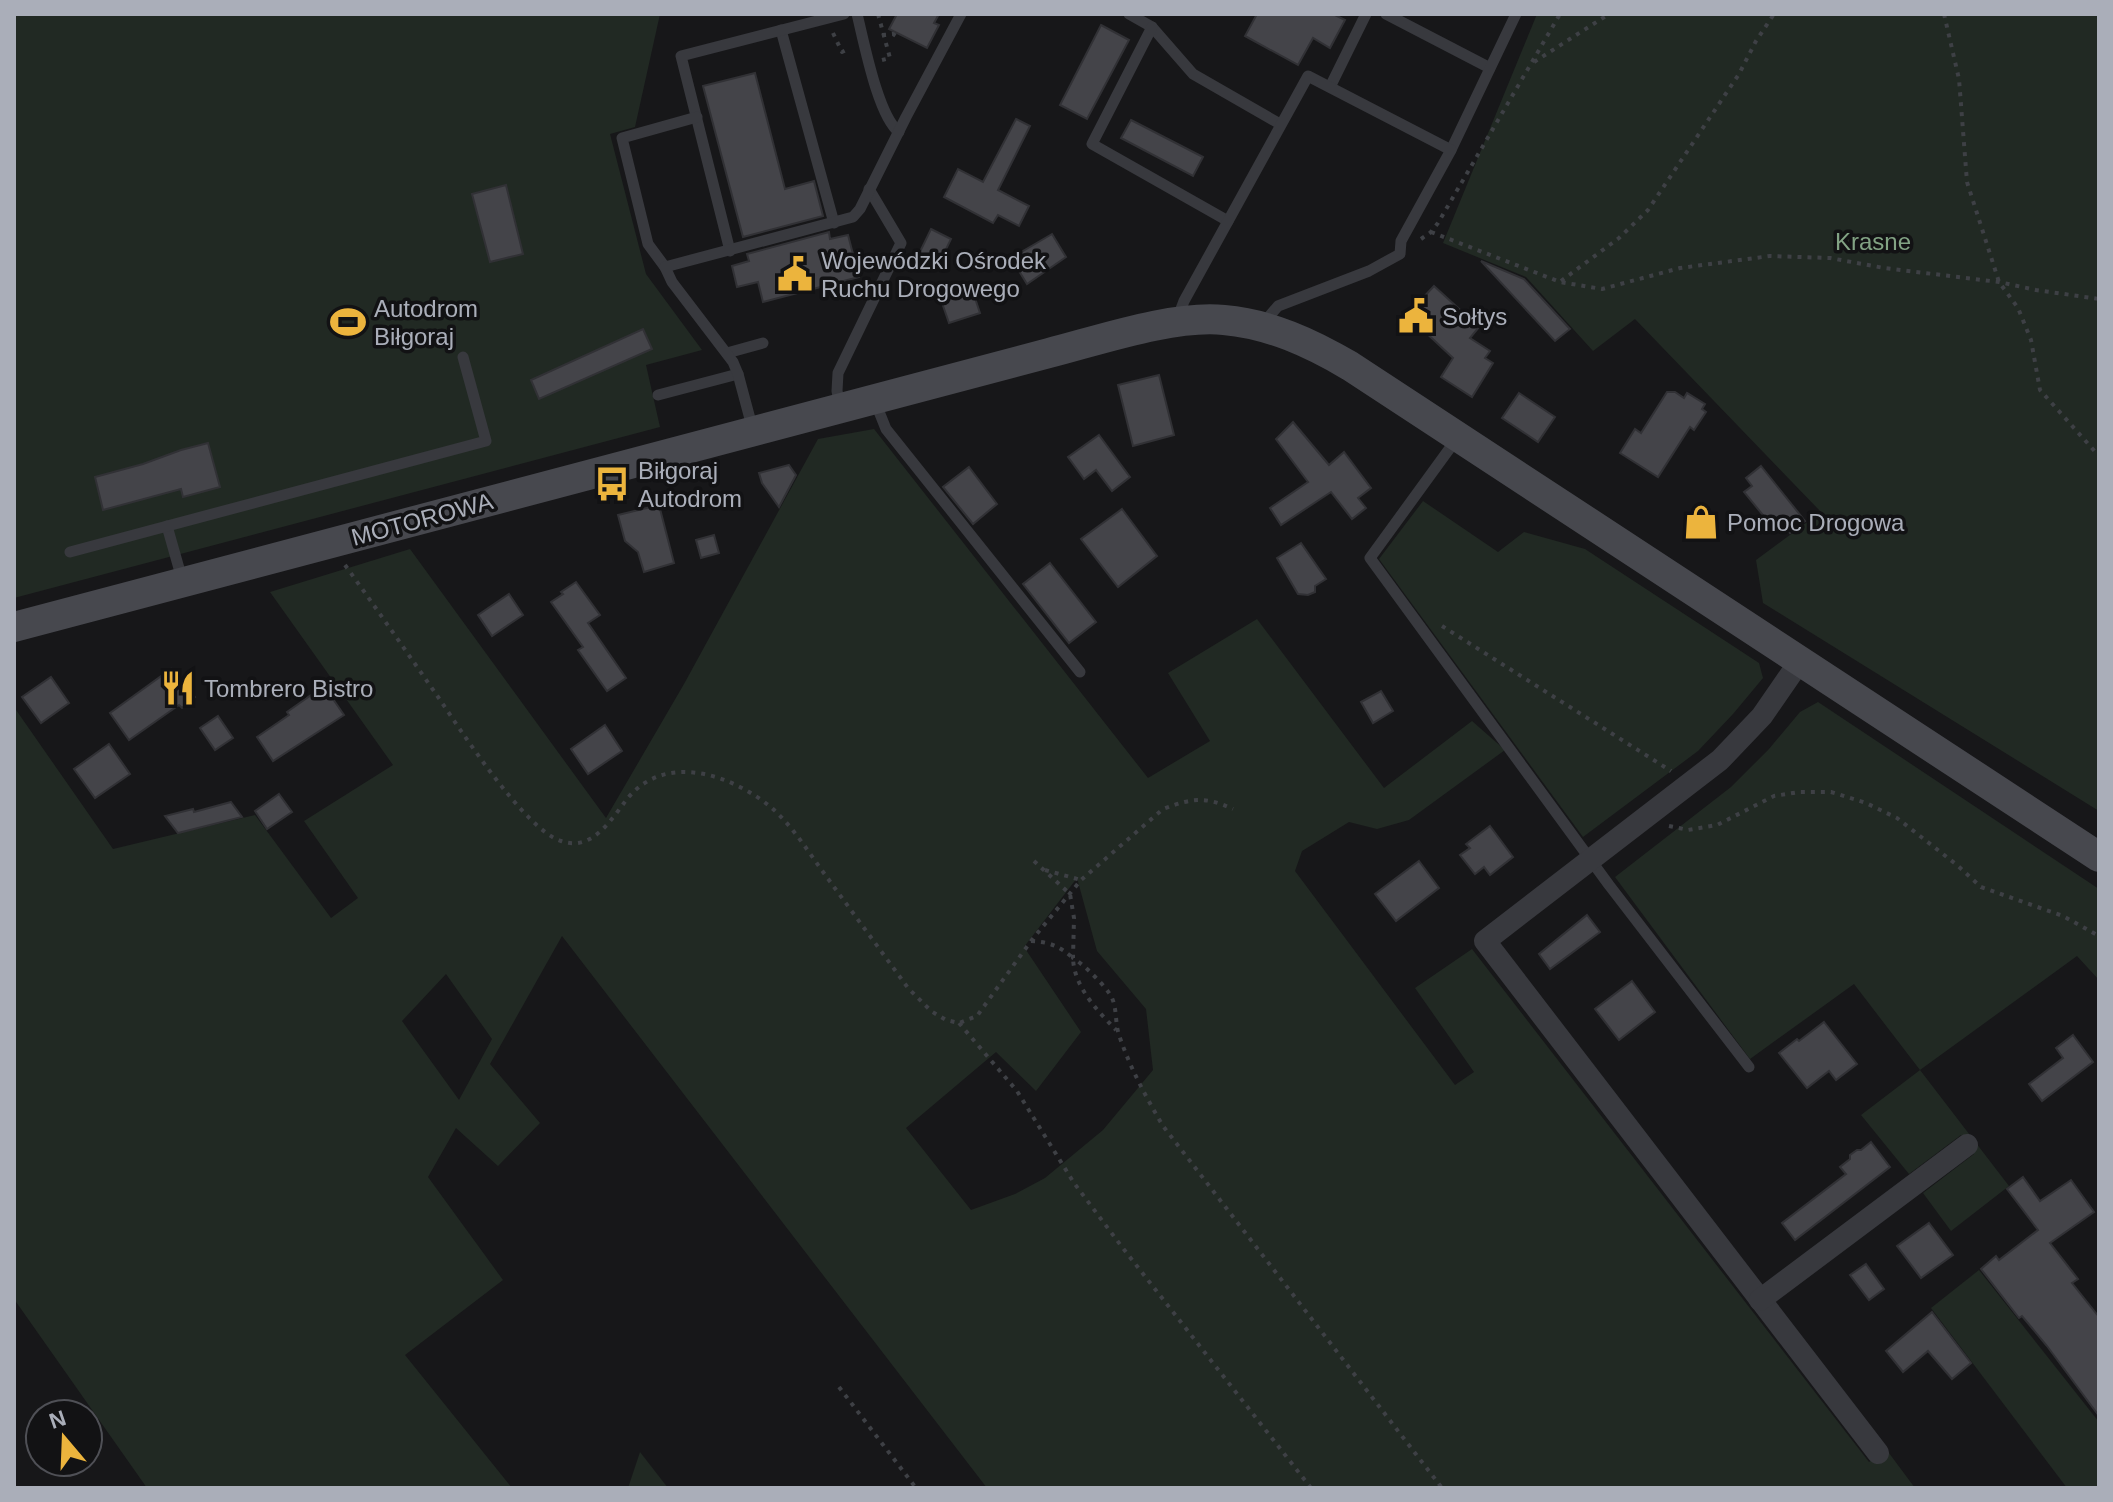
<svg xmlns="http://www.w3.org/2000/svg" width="2113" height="1502" viewBox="0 0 2113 1502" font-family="Helvetica,sans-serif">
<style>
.green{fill:#212923;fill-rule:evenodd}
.building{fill:#444449;stroke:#313135;stroke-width:2}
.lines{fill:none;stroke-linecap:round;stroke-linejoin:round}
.path{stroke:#3e4045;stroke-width:4;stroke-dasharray:4 6;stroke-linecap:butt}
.lane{stroke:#38393e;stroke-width:11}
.street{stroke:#38393e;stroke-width:22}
.secondary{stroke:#47484e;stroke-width:30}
.labels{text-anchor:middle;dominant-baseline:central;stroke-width:7;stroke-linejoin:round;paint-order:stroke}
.park-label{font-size:24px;fill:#82a384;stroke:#121214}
.poi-label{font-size:24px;fill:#aaaeb9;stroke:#121214;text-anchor:start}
.street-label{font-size:24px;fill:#aaaeb9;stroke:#121214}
</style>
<rect width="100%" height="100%" fill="#171719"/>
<g class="green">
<path d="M14 14H660L635 127 610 134 646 274 702 350 646 365 660 427 14 598Z"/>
<path d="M1537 14H2099V811L1763 603 1756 560 1821 512 1635 319 1593 351 1526 277 1443 243Z"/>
<path d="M874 429 1148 778 1210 741 1168 673 1257 619 1384 788 1472 721 1505 750 1409 820 1377 829 1349 822 1302 851 1295 871 1455 1085 1474 1072 1415 988 1472 949 1869 1462 1886 1449 1915 1488H987L562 936 490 1064 540 1123 498 1166 456 1128 428 1177 503 1280 405 1355 512 1488H147L14 1299V707L113 849 255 815 331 918 358 898 304 821 393 765 270 592 410 549 606 818 684 684 818 439ZM1077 878 1097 951 1146 1009 1153 1070 1103 1130 1045 1178 1015 1194 971 1210 906 1128 996 1052 1036 1091 1081 1032 1024 947ZM446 974 492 1039 459 1100 402 1021Z"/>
<path d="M1423 501 1498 552 1524 532 1585 549 1759 663 1763 678 1733 714 1698 751 1583 837 1379 559Z"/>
<path d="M1818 702 2099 889V980L2077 956 1920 1070 2009 1186 1951 1231 1923 1193 1974 1154 1961 1135 1909 1174 1861 1115 1920 1070 1854 984 1750 1059 1615 877 1731 787 1769 749 1800 712Z"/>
<path d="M1979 1270 2099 1422V1488H2067L1931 1308Z"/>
<path d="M640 1452 668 1488H628Z"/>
</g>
<g class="building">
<path d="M897 14H939L934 23 939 25 927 48 889 29Z"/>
<path d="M1257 14H1333L1345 20 1330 48 1313 38 1298 65 1245 36Z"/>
<path d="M1101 25 1129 40 1087 119 1060 105Z"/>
<path d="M755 73 785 189 814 181 823 216 743 237 703 86Z"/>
<path d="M1016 119 1030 126 998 190 1029 206 1019 226 998 215 993 223 944 197 958 169 983 182Z"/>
<path d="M1131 120 1203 157 1193 176 1121 138Z"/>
<path d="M506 185 523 254 490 262 472 194Z"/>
<path d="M931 229 951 239 936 270 916 260Z"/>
<path d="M829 232 830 239 848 235 859 277 763 302 758 282 737 287 732 266 749 261 747 254Z"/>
<path d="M1052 234 1066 257 1027 284 1011 258Z"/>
<path d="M1481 261 1524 279 1570 329 1555 341Z"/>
<path d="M970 283 980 313 949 323 941 300Z"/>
<path d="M1434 286 1479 327 1470 338 1490 351 1485 358 1493 363 1472 397 1441 377 1453 358 1407 315Z"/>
<path d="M643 329 652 349 539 399 531 380Z"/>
<path d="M1159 375 1174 435 1133 446 1118 385Z"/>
<path d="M1667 392H1675L1684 398 1687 393 1705 404 1702 409 1706 412 1694 430 1690 427 1658 477 1620 453 1635 429 1641 433Z"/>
<path d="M1519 393 1555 417 1538 442 1502 418Z"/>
<path d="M1293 422 1329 465 1344 452 1371 488 1358 498 1366 508 1352 519 1331 492 1281 525 1270 508 1308 482 1276 439Z"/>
<path d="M1099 435 1130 477 1112 491 1096 470 1084 479 1068 457Z"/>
<path d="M208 443 220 487 183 497 181 489 103 510 95 477 143 464 181 450Z"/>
<path d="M789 465 796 475 779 507 762 483 759 473Z"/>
<path d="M1761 466 1805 521 1790 533 1784 525 1776 531 1744 492 1752 486 1746 478Z"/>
<path d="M969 467 997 504 973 524 943 487Z"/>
<path d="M659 505 674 563 644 572 638 552 625 541 618 515Z"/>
<path d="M1122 509 1157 556 1118 587 1081 539Z"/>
<path d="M714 535 719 553 701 558 696 540Z"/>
<path d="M1301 543 1326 579 1315 586V592L1308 595 1298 594 1277 558Z"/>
<path d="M1050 563 1096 622 1069 643 1023 584Z"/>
<path d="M576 582 600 615 588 623 626 678 607 691 578 650 583 647 551 602 563 594 561 592Z"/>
<path d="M509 594 523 615 492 636 478 615Z"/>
<path d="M171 669 179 681 182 679 195 697 182 708 179 705 129 740 110 713Z"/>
<path d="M51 677 69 703 41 723 22 697Z"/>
<path d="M324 686 344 715 273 761 257 737 289 715 287 712Z"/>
<path d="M1381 691 1393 711 1373 723 1361 702Z"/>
<path d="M218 716 233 738 215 750 200 728Z"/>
<path d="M605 725 622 751 588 774 571 749Z"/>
<path d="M109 744 130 774 95 798 74 769Z"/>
<path d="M279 794 292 812 267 829 255 811Z"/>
<path d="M231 802 242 817 178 833 165 816 193 809 194 812Z"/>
<path d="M1490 826 1513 857 1490 875 1484 867 1475 874 1460 855 1470 848 1466 844Z"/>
<path d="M1419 861 1439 888 1396 921 1375 894Z"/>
<path d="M1587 915 1600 932 1550 969 1539 954Z"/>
<path d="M1632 981 1655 1012 1619 1040 1595 1009Z"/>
<path d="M1824 1022 1857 1064 1836 1080 1829 1071 1807 1088 1779 1053 1797 1039 1799 1041Z"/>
<path d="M2073 1035 2093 1062 2042 1101 2029 1084 2063 1058 2056 1048Z"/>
<path d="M1871 1142 1890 1167 1795 1240 1782 1223 1846 1174 1840 1167 1850 1159V1155L1857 1150H1861Z"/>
<path d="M2023 1177 2040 1201 2071 1180 2094 1212 2050 1243 2078 1279 2072 1283 2099 1317V1416L2047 1346 2022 1316 2019 1318 1981 1269 1996 1256 1999 1260 2038 1230 2007 1189Z"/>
<path d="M1929 1223 1953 1255 1921 1278 1897 1246Z"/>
<path d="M1866 1264 1884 1289 1869 1300 1850 1275Z"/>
<path d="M1932 1312 1971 1363 1952 1379 1928 1351 1903 1372 1886 1351Z"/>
</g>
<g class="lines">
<g class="path">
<path d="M878 14 890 58 882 60"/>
<path d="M1944 14 1959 79 1967 182 1999 282 2018 308 2031 340 2040 390 2099 456"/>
<path d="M833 33 842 52 850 48"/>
<path d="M882 35 893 34 899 38"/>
<path d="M1534 62 1609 14"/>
<path d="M1431 232 1560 282 1602 289 1680 268 1770 256 1830 258 1884 268 1999 282 2036 290 2099 299"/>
<path d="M1421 239 1431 232 1438 223 1560 14"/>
<path d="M1561 281 1619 238 1648 210 1739 74 1756 41 1774 14"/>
<path d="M345 565C376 608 406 651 436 694 460 729 524 829 561 841 592 852 611 820 627 799 666 751 733 775 773 809 794 828 809 853 826 876 853 913 881 951 908 988L931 1011 946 1020 959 1023 977 1016 1031 941 1081 880 1163 809C1192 798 1205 796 1233 809"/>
<path d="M1442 626 1671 771"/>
<path d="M1669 826 1688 830 1717 825 1774 796 1799 792H1831L1866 803 1897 818 1957 865 1981 887 2063 916 2099 936"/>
<path d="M1034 861 1070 894 1074 918 1073 958C1082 963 1108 988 1112 998 1117 1009 1115 1023 1119 1035 1130 1068 1146 1097 1163 1126L1442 1488"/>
<path d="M1045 870 1081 880"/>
<path d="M1031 941C1050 942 1059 946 1073 958 1074 987 1097 1010 1116 1030"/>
<path d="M959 1023 1017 1091 1074 1183 1122 1247 1311 1488"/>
<path d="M839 1387 916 1488"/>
</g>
<g class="lane">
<path d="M857 14C864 42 878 116 899 132"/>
<path d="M1129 14 1152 27 1193 74 1280 124"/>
<path d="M1386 14 1490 68"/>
<path d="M1152 27 1092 144 1228 221"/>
<path d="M781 30 834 223"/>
<path d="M1330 87 1366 14"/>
<path d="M1451 150 1516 14"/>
<path d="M730 251 681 56 844 14"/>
<path d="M665 267 648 244 622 138 697 117"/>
<path d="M1178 317 1184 301 1308 76 1451 150 1401 241 1400 254 1369 271 1278 306 1261 326"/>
<path d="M727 353 763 343"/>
<path d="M658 395 738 374"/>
<path d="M874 399 886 429 1080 672"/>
<path d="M840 405 837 391 838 373 901 243 869 189"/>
<path d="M753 430 738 374 733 362 672 282 665 267 853 217 860 209 906 117 961 14"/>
<path d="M1458 437 1370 558 1609 885 1749 1067"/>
<path d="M167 526 182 579"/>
<path d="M70 552 486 441 463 357"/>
</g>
<g class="street">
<path d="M1800 661 1762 716 1720 760 1485 941 1878 1453"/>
<path d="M1760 1300 1967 1145"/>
</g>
<path class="secondary" d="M14 627 1049 353C1100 340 1172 315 1224 320 1270 324 1311 343 1350 366L2099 857"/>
</g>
<defs>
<g id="civic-bare" transform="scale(2.76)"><path d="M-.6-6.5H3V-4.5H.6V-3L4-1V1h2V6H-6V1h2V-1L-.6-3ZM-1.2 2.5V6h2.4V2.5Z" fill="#ecb43d" stroke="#121214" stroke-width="2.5" paint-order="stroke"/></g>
<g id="stadium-bare" transform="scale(2.76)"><path d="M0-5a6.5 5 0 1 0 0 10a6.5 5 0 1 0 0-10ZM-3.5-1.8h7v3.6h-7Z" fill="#ecb43d" stroke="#121214" stroke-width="2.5" paint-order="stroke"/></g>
<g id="bus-bare" transform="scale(2.76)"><path d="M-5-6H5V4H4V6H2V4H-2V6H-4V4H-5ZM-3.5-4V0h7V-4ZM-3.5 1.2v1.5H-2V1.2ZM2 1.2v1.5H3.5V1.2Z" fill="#ecb43d" stroke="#121214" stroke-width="2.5" paint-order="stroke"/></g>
<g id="shop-bare" transform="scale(2.76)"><path d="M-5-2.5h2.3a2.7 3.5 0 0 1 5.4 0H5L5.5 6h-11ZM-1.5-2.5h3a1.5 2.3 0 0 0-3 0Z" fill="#ecb43d" stroke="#121214" stroke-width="2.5" paint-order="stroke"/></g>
<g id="restaurant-bare" transform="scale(2.76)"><path d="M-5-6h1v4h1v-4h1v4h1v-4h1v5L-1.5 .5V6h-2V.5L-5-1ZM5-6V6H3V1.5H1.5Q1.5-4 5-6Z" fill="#ecb43d" stroke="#121214" stroke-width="2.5" paint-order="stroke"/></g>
</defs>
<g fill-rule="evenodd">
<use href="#civic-bare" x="795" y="274"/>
<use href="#civic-bare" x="1416" y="316"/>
<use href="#stadium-bare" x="348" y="322"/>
<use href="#bus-bare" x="612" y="484"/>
<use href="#shop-bare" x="1701" y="522"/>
<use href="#restaurant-bare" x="178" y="688"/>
</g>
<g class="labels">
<g class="park-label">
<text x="1873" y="241">Krasne</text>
</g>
<g class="poi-label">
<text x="821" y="260">Wojewódzki Ośrodek<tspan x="821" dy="28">Ruchu Drogowego</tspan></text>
<text x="374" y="308">Autodrom<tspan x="374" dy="28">Biłgoraj</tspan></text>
<text x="1442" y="316">Sołtys</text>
<text x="638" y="470">Biłgoraj<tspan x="638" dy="28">Autodrom</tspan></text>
<text x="1727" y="522">Pomoc Drogowa</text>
<text x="204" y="688">Tombrero Bistro</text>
</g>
<g class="street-label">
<text transform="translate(422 519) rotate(-15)">MOTOROWA</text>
</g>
</g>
<rect width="2113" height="1502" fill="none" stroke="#aaaeb9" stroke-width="32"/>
<g transform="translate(64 1438) rotate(341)"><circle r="38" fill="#121214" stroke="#4f5056" stroke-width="2"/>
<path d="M0-6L14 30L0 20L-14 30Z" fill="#ecb43d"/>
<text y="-12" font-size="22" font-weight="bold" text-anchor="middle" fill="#aaaeb9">N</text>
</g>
</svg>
